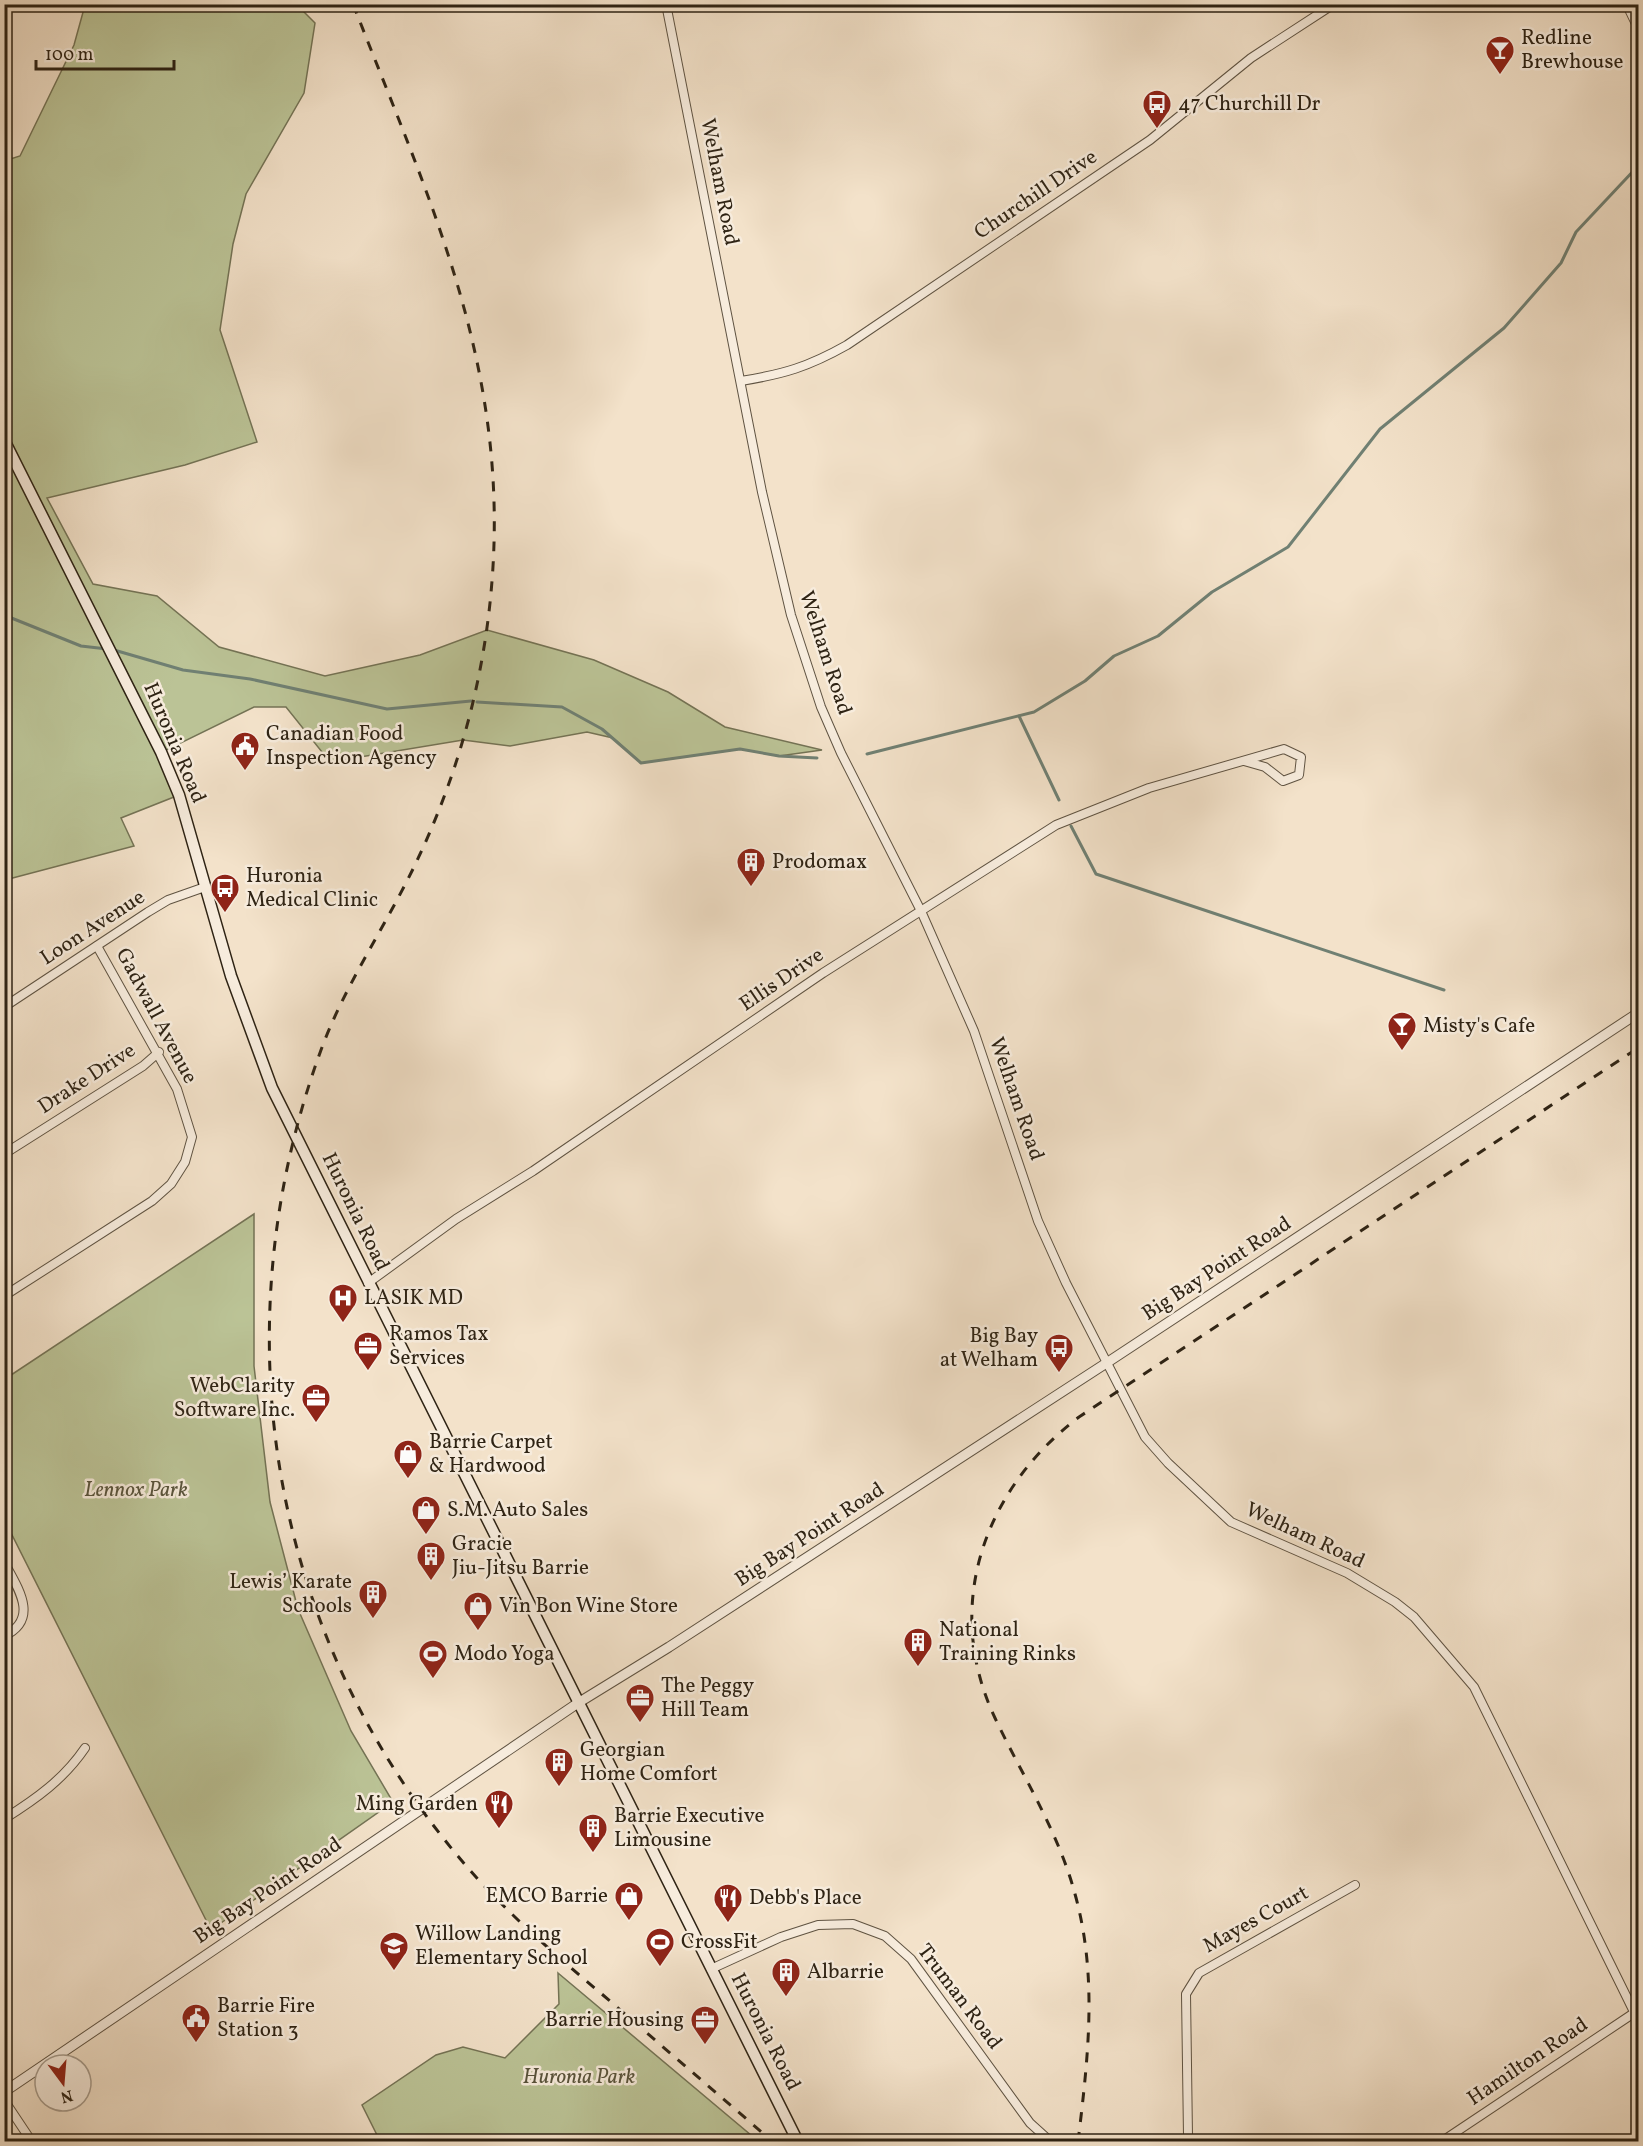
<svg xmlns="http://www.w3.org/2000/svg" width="1643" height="2146" viewBox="0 0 1643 2146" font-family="Vollkorn,serif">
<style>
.green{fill:#bbc396;stroke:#747355;stroke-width:1.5}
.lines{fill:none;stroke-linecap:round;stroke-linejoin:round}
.stream{stroke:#708073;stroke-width:3}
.minor-casing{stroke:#5f5342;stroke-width:10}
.tertiary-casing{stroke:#5f5342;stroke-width:11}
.secondary-casing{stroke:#2e2314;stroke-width:13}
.minor{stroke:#f7ecdd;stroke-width:8}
.tertiary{stroke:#f7ecdd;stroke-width:9}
.secondary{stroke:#f7ecdd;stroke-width:10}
.rail{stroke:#2e2314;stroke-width:3;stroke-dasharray:10 10;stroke-linecap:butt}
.labels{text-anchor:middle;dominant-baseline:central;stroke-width:5;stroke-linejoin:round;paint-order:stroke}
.poi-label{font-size:21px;fill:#2e2314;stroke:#f7ecdd;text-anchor:start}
.street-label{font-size:21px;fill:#2e2314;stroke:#f7ecdd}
.park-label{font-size:21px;font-style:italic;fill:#58533b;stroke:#f7ecdd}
</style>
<rect width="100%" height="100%" fill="#f3e2ca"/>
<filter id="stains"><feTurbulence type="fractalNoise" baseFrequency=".00333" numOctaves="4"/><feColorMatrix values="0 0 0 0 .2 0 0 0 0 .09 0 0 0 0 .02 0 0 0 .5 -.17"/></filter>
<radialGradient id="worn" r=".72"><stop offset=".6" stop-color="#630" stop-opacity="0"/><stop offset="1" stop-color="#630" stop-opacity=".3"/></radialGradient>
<g class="green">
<path d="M85 5H297L315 23 304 93 246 194 233 244 220 330 257 442 185 465 47 498 93 584 157 596 219 647 325 676 420 655 487 630 594 660 668 692 725 727 822 750 779 756 740 749 641 763 613 738 587 732 510 746 463 740 330 762 286 707H254L162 752 179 795 121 818 134 846 5 880 4 161 20 156 74 45Z"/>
<path d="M254 1214V1366L270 1502 298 1609 351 1731 393 1802 211 1930 5 1521V1379Z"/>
<path d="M558 1973 758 2141H380L362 2105 436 2055 463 2047 505 2058 559 2004Z"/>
</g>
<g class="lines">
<g class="stream">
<path d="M4 615 81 646 107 649"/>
<path d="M114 650 183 670 250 679 387 709 471 701"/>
<path d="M477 702 562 707 602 729 641 763 740 749 779 756 817 758"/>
<path d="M1019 716 1059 800"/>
<path d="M867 754 1034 712 1085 681 1114 656 1158 636 1212 592 1288 547 1380 429 1504 328 1561 263 1576 232 1638 166"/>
<path d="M1071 826 1096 874 1444 990"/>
</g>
<g class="minor-casing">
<g id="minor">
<path d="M666 4 762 492 791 615 821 707 841 753 921 911 974 1031 1038 1221 1066 1283 1145 1437 1168 1463 1231 1522 1347 1573 1395 1602 1414 1617 1474 1687 1638 2020"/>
<path d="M741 381C784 374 808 367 847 345L1150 140 1251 58 1334 4"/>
<path d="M4 1007 148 912 168 900 205 887"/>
<path d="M4 1154 143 1066 159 1052"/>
<path d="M368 1283 456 1219 533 1171 823 973 1056 825 1149 788 1284 749 1301 757 1299 775 1283 781 1265 767 1244 761"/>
<path d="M4 1296 152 1201 171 1184 185 1162 192 1137 177 1089 97 946"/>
<path d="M4 1562C18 1588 40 1619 4 1636"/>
<path d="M4 1819C36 1799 64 1779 85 1748"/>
<path d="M711 1969 781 1937 818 1925 853 1924 885 1936 911 1959 1030 2123 1051 2142"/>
<path d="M4 2100 32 2142"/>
<path d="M295 2142H299"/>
<path d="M1186 2142 1188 2136 1186 1994 1199 1973 1355 1885"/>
<path d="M1441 2142 1634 2013"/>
</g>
</g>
<g class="tertiary-casing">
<g id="tertiary">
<path d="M1627 4 1638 27"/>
<path d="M4 2092 578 1703 669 1647 1108 1362 1638 1013"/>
</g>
</g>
<g class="secondary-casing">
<path id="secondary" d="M4 440 161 752 179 795 231 976 272 1088 798 2142"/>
</g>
<use href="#minor" class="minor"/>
<use href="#tertiary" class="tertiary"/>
<use href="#secondary" class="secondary"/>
<g class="rail">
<path d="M353 4C429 199 509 365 492 581 484 685 455 786 408 879 379 936 343 990 321 1050 219 1329 269 1634 462 1861 506 1913 558 1957 610 2001 664 2048 719 2095 773 2142"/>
<path d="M1078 2142C1088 2058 1098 1977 1075 1894 1058 1831 1023 1777 995 1718 942 1606 984 1489 1079 1417L1638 1048"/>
</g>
</g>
<defs>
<g id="bar-pin" transform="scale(1.5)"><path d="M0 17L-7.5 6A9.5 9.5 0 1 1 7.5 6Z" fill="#8f2418" stroke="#f7ecdd"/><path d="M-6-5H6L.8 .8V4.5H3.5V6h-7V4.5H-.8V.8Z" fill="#fff"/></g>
<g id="bus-pin" transform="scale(1.5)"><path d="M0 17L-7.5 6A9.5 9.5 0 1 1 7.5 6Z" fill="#8f2418" stroke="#f7ecdd"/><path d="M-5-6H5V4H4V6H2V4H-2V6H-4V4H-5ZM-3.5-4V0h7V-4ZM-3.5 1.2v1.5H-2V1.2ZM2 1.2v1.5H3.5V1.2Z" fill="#fff"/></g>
<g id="civic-pin" transform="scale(1.5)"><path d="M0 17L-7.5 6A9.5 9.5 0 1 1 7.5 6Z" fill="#8f2418" stroke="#f7ecdd"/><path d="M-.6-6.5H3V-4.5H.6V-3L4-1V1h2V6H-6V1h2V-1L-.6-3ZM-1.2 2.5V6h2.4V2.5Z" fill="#fff"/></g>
<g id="building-pin" transform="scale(1.5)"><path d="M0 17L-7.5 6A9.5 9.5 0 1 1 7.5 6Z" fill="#8f2418" stroke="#f7ecdd"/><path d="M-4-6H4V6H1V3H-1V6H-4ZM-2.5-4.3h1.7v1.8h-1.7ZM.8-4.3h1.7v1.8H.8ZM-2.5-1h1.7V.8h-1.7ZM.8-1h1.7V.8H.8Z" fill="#fff"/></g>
<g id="hospital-pin" transform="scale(1.5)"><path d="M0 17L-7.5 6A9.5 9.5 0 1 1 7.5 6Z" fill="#8f2418" stroke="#f7ecdd"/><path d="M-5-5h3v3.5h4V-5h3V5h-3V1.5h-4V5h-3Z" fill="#fff"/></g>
<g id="office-pin" transform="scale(1.5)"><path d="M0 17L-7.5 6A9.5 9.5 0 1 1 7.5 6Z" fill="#8f2418" stroke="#f7ecdd"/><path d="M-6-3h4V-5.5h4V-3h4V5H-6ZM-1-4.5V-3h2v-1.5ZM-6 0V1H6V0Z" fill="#fff"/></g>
<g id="shop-pin" transform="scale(1.5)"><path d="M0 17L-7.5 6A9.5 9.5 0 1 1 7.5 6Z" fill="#8f2418" stroke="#f7ecdd"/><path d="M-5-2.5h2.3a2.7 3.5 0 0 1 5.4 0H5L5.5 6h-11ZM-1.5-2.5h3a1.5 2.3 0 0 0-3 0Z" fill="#fff"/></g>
<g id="stadium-pin" transform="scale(1.5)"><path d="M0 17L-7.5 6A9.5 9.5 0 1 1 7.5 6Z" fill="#8f2418" stroke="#f7ecdd"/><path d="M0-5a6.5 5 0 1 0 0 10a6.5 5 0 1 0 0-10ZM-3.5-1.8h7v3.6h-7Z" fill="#fff"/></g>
<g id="restaurant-pin" transform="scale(1.5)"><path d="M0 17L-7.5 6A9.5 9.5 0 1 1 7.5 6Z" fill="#8f2418" stroke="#f7ecdd"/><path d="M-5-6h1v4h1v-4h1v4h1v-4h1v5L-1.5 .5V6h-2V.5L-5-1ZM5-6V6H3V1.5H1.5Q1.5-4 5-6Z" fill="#fff"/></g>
<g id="school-pin" transform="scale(1.5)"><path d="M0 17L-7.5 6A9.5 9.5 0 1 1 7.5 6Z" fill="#8f2418" stroke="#f7ecdd"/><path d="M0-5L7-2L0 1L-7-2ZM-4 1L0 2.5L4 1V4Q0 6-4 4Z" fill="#fff"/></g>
</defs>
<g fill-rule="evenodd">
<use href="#bar-pin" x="1500" y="50"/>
<use href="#bus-pin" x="1157" y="104"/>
<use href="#civic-pin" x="245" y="746"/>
<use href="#building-pin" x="751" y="862"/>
<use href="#bus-pin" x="225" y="888"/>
<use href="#bar-pin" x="1402" y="1026"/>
<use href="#hospital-pin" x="343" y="1298"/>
<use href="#office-pin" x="368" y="1346"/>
<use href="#bus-pin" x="1059" y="1348"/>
<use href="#office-pin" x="316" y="1398"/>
<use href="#shop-pin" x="408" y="1454"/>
<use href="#shop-pin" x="426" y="1510"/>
<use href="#building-pin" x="431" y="1556"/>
<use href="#building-pin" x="373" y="1594"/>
<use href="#shop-pin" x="478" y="1606"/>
<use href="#building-pin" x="918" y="1642"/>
<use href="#stadium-pin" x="433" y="1654"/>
<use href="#office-pin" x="640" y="1698"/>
<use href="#building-pin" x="559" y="1762"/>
<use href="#restaurant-pin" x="499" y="1804"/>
<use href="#building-pin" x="593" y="1828"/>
<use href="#shop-pin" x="629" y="1896"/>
<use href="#restaurant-pin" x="728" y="1898"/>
<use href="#stadium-pin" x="660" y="1942"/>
<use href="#school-pin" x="394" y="1946"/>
<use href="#building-pin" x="786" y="1972"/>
<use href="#civic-pin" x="196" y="2018"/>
<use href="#office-pin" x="705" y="2020"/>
</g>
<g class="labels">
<g class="poi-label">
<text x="1521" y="38">Redline<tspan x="1521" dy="24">Brewhouse</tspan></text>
<text x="1178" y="104">47 Churchill Dr</text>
<text x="266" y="734">Canadian Food<tspan x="266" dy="24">Inspection Agency</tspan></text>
<text x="772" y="862">Prodomax</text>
<text x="246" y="876">Huronia<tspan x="246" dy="24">Medical Clinic</tspan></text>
<text x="1423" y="1026">Misty's Cafe</text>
<text x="364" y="1298">LASIK MD</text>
<text x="389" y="1334">Ramos Tax<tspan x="389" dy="24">Services</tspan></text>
<text x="1038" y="1336" text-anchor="end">Big Bay<tspan x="1038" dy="24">at Welham</tspan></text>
<text x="295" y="1386" text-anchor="end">WebClarity<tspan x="295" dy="24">Software Inc.</tspan></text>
<text x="429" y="1442">Barrie Carpet<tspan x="429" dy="24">&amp; Hardwood</tspan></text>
<text x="447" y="1510">S.M. Auto Sales</text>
<text x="452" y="1544">Gracie<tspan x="452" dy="24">Jiu-Jitsu Barrie</tspan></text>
<text x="352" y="1582" text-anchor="end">Lewis’ Karate<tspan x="352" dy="24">Schools</tspan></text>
<text x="499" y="1606">Vin Bon Wine Store</text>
<text x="939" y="1630">National<tspan x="939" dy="24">Training Rinks</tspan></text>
<text x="454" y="1654">Modo Yoga</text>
<text x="661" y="1686">The Peggy<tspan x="661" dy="24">Hill Team</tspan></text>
<text x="580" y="1750">Georgian<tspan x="580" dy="24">Home Comfort</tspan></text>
<text x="478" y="1804" text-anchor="end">Ming Garden</text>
<text x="614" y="1816">Barrie Executive<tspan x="614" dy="24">Limousine</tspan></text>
<text x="608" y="1896" text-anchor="end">EMCO Barrie</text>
<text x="749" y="1898">Debb's Place</text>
<text x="415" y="1934">Willow Landing<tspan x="415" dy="24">Elementary School</tspan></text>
<text x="681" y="1942">CrossFit</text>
<text x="807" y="1972">Albarrie</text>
<text x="217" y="2006">Barrie Fire<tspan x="217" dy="24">Station 3</tspan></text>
<text x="684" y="2020" text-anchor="end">Barrie Housing</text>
</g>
<g class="street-label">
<text transform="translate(719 182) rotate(79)">Welham Road</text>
<text transform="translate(1036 195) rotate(-34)">Churchill Drive</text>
<text transform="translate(825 653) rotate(72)">Welham Road</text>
<text transform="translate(174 743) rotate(67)">Huronia Road</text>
<text transform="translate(93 928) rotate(-33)">Loon Avenue</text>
<text transform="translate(782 980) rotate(-34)">Ellis Drive</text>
<text transform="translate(156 1016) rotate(62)">Gadwall Avenue</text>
<text transform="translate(87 1079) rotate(-33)">Drake Drive</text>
<text transform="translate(1016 1099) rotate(71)">Welham Road</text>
<text transform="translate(355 1212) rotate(64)">Huronia Road</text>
<text transform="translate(1217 1269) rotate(-33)">Big Bay Point Road</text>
<text transform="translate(810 1535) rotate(-33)">Big Bay Point Road</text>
<text transform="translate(1305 1536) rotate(25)">Welham Road</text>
<text transform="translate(268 1891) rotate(-34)">Big Bay Point Road</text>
<text transform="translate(1256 1920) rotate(-29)">Mayes Court</text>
<text transform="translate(959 1997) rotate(53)">Truman Road</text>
<text transform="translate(765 2032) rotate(63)">Huronia Road</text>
<text transform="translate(1528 2062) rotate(-34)">Hamilton Road</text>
</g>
<g class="park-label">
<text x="136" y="1490">Lennox Park</text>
<text x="579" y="2077">Huronia Park</text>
</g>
</g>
<rect width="1643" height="2146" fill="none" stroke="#f3e2ca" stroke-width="24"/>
<rect x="6" y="6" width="1631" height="2134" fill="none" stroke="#2e2314" stroke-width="3"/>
<rect x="12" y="12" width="1619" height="2122" fill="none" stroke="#2e2314" stroke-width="1.5"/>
<g transform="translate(63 2083) rotate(164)"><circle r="28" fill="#f7ecdd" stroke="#a79c8d" stroke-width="1.5"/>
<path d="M0-4.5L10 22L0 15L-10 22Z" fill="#8f2418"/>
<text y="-9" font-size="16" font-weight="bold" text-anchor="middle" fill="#2e2314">N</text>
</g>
<path d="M36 60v9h138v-9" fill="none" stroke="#2e2314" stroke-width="3"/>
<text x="45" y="60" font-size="18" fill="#2e2314" stroke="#f7ecdd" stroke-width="4.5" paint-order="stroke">100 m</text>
<rect width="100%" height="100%" filter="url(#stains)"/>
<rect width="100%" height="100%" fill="url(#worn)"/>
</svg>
